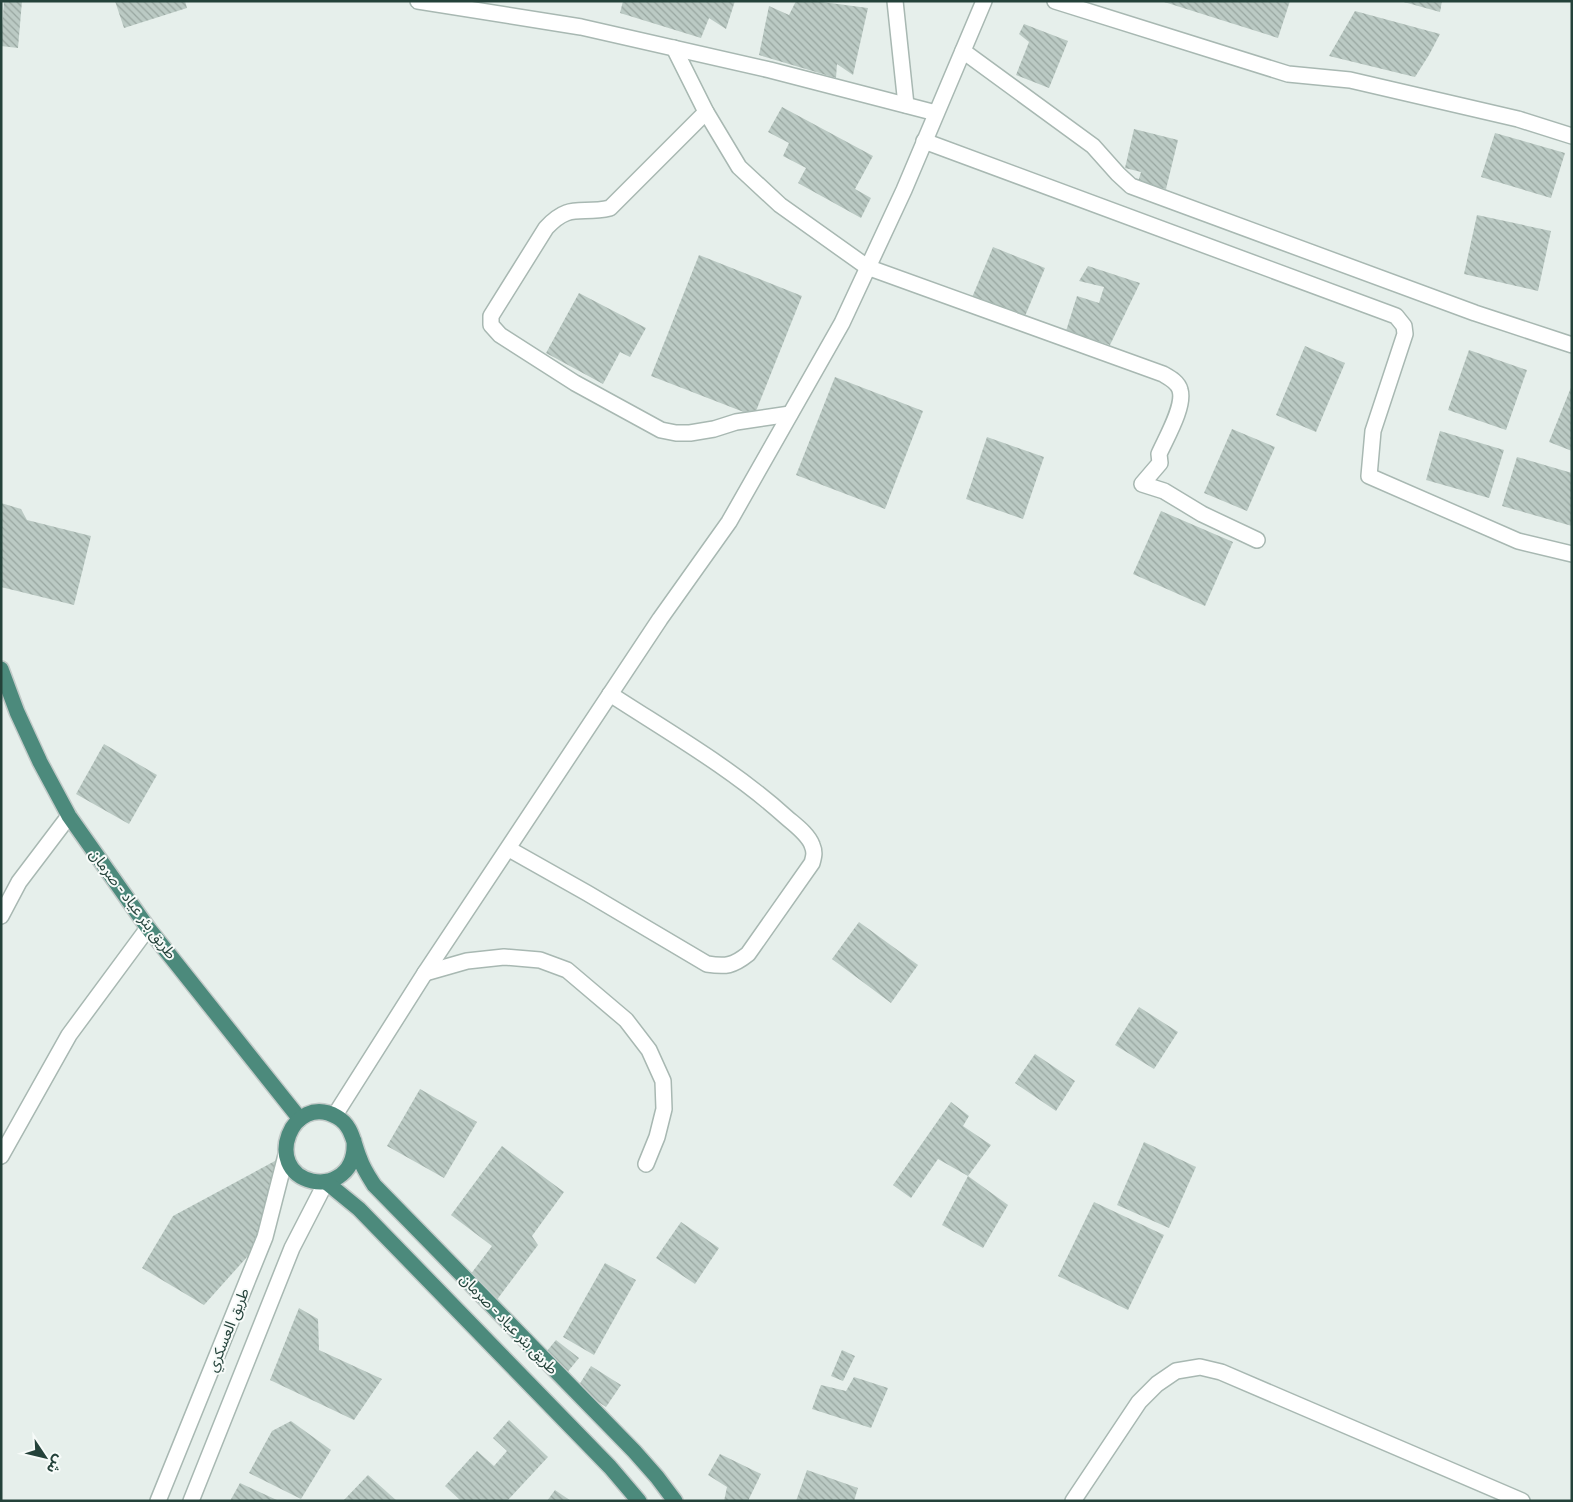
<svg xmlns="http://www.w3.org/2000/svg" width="1573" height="1502" viewBox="0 0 1573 1502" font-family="Karla,'Noto Sans Arabic',sans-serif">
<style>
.building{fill:url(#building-back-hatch)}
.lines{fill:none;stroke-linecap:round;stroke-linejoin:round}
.minor-casing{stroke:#a8b8b2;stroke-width:18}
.tertiary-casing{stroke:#a8b8b2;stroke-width:18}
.trunk-casing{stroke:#c2cac8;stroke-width:18}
.minor{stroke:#fff;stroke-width:15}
.tertiary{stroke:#fff;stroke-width:15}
.trunk{stroke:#4c8a7c;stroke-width:15}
.labels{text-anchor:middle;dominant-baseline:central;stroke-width:4;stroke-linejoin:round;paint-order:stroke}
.street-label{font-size:15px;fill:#24423a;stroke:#f7fbf9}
</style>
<defs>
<pattern id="building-back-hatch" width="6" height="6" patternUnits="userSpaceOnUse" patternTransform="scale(1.25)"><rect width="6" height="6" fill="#bbcac4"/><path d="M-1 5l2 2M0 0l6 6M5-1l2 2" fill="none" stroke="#98a6a0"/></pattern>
</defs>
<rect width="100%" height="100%" fill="#e6efeb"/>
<g class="building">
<path d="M4 1H22L18 48 1 46Z"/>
<path d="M115 1H185L187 8 124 28Z"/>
<path d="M623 1H735L726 29 709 18 701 38 620 13Z"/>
<path d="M796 1H815L868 8 853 75 837 64 836 78 759 55 769 6 789 15Z"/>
<path d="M1161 1H1290L1278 38Z"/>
<path d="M1400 1H1442L1440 12Z"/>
<path d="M1355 11 1440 34 1429 55 1415 77 1329 56Z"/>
<path d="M1024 24 1068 41 1049 88 1016 75 1029 42 1019 34Z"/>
<path d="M782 107 873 156 855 189 871 198 861 218 798 183 806 168 783 156 789 143 768 132Z"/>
<path d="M1134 129 1178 140 1166 189 1138 182 1141 172 1125 168Z"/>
<path d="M1495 133 1565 153 1551 198 1481 177Z"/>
<path d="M1477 215 1551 231 1538 291 1464 274Z"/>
<path d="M993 247 1045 268 1023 321 971 300Z"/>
<path d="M699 255 802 296 754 416 651 376Z"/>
<path d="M1088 266 1140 283 1110 345 1066 331 1077 296 1099 303 1104 287 1079 281Z"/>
<path d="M579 293 646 328 630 357 620 352 603 384 546 353Z"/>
<path d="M1305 346 1345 363 1316 432 1276 415Z"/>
<path d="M1469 350 1527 370 1506 430 1448 410Z"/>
<path d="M835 377 923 411 885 509 796 475Z"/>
<path d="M1572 385V451L1549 442Z"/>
<path d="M1232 429 1275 447 1247 511 1204 493Z"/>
<path d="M1440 431 1504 450 1489 498 1426 480Z"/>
<path d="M987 437 1044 457 1023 519 966 499Z"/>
<path d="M1517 457 1572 473V526L1502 506Z"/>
<path d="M1 503 21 509 27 520 91 536 74 605 1 587Z"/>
<path d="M1161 511 1233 542 1205 606 1133 574Z"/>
<path d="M104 744 157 775 129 824 76 794Z"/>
<path d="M859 922 918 965 891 1003 832 959Z"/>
<path d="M1139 1007 1178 1032 1154 1069 1115 1045Z"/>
<path d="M1035 1054 1075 1081 1056 1111 1015 1083Z"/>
<path d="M420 1089 477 1122 444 1178 387 1146Z"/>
<path d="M951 1102 969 1116 963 1126 991 1145 968 1176 938 1159 911 1198 893 1185Z"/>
<path d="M1144 1142 1196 1167 1169 1228 1117 1205Z"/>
<path d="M502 1146 564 1192 532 1236 538 1245 496 1301 467 1279 492 1246 451 1215Z"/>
<path d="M286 1155 265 1237 204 1305 142 1268 173 1216Z"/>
<path d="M968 1176 1008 1205 983 1248 942 1225Z"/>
<path d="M1094 1202 1164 1235 1128 1310 1058 1276Z"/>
<path d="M681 1222 719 1248 695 1284 656 1258Z"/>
<path d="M605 1263 636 1280 594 1355 563 1337Z"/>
<path d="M299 1308 318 1319 319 1350 382 1379 354 1420 270 1380Z"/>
<path d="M556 1340 579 1358 565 1375 542 1357Z"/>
<path d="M842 1350 855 1356 843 1381 831 1376Z"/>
<path d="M591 1366 621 1385 606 1407 577 1388Z"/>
<path d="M854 1377 888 1388 871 1428 812 1409 821 1385 846 1391Z"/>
<path d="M509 1420 548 1457 507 1501H461L445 1486 477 1451 494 1466 507 1451 493 1438Z"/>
<path d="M291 1421 331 1450 301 1499 249 1473 272 1431Z"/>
<path d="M720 1454 761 1474 748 1501H724L727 1487 708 1475Z"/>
<path d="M807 1470 858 1488 854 1501H796Z"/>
<path d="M368 1475 397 1501H343Z"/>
<path d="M240 1483 279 1501H230Z"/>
<path d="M555 1490 571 1501H547Z"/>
</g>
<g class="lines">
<g class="minor-casing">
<g id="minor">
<path d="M418 1 581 27 770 70 936 113"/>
<path d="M895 1 906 105"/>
<path d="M1055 1 1288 74 1350 80 1518 119 1572 136"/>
<path d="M674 48 706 112 739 167 780 205 867 267 1163 374C1170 378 1178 382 1180 390 1185 406 1166 438 1159 454L1160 463 1142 484 1164 491 1202 514 1257 540"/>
<path d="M963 51 1093 146 1118 174 1131 186 1475 313 1572 345"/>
<path d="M706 112 610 208C580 215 570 202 546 228L491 316V325L500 335 575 383 661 430 676 433H690L714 429 736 422 790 414"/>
<path d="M924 141 1396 316 1404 326 1405 334 1373 431 1369 476 1518 541 1572 554"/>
<path d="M509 849 587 893 707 964C726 967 733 966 748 954L812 863C814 856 815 852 812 845 808 834 795 825 786 817 733 769 670 733 610 694"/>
<path d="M1 916 19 882 69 816"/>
<path d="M425 973 467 961 504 957 540 960 567 970 626 1020 649 1050 663 1081 664 1109 657 1137 646 1164"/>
<path d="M1 1156 69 1035 148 928"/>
<path d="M1073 1501 1139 1402 1157 1384 1176 1371 1200 1367 1221 1372 1522 1501"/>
</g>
</g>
<g class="tertiary-casing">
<g id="tertiary">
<path d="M335 1115 425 973 660 619 729 522 842 323 904 190 984 1"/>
<path d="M158 1501 265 1237 286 1155"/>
<path d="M191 1501 292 1248 326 1182"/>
</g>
</g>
<g class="trunk-casing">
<g id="trunk">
<path d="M1 669 17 712 40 762 69 816 148 928 300 1119"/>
<path d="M354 1141C355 1156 351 1169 338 1177 330 1182 321 1183 312 1181 262 1169 292 1091 337 1117 353 1126 353 1143 360 1159 363 1168 369 1177 374 1185L634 1451 657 1477 675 1501"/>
<path d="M326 1182 359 1209 610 1467 639 1501"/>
</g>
</g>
<use href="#minor" class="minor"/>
<use href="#tertiary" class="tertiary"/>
<use href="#trunk" class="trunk"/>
</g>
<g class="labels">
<g class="street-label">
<text transform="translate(133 904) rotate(53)">طريق بئر عياد - صرمان</text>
<text transform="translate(509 1324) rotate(46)">طريق بئر عياد - صرمان</text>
<text transform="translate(228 1330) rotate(-68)">طريق العسكري</text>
</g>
</g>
<rect width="1573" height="1502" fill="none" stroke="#24423a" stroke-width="5"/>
<g transform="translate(45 1457) rotate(125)" stroke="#f7fbf9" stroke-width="4" paint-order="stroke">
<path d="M0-4L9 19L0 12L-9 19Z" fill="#24423a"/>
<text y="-8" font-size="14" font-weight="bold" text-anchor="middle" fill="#24423a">ش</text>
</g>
</svg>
